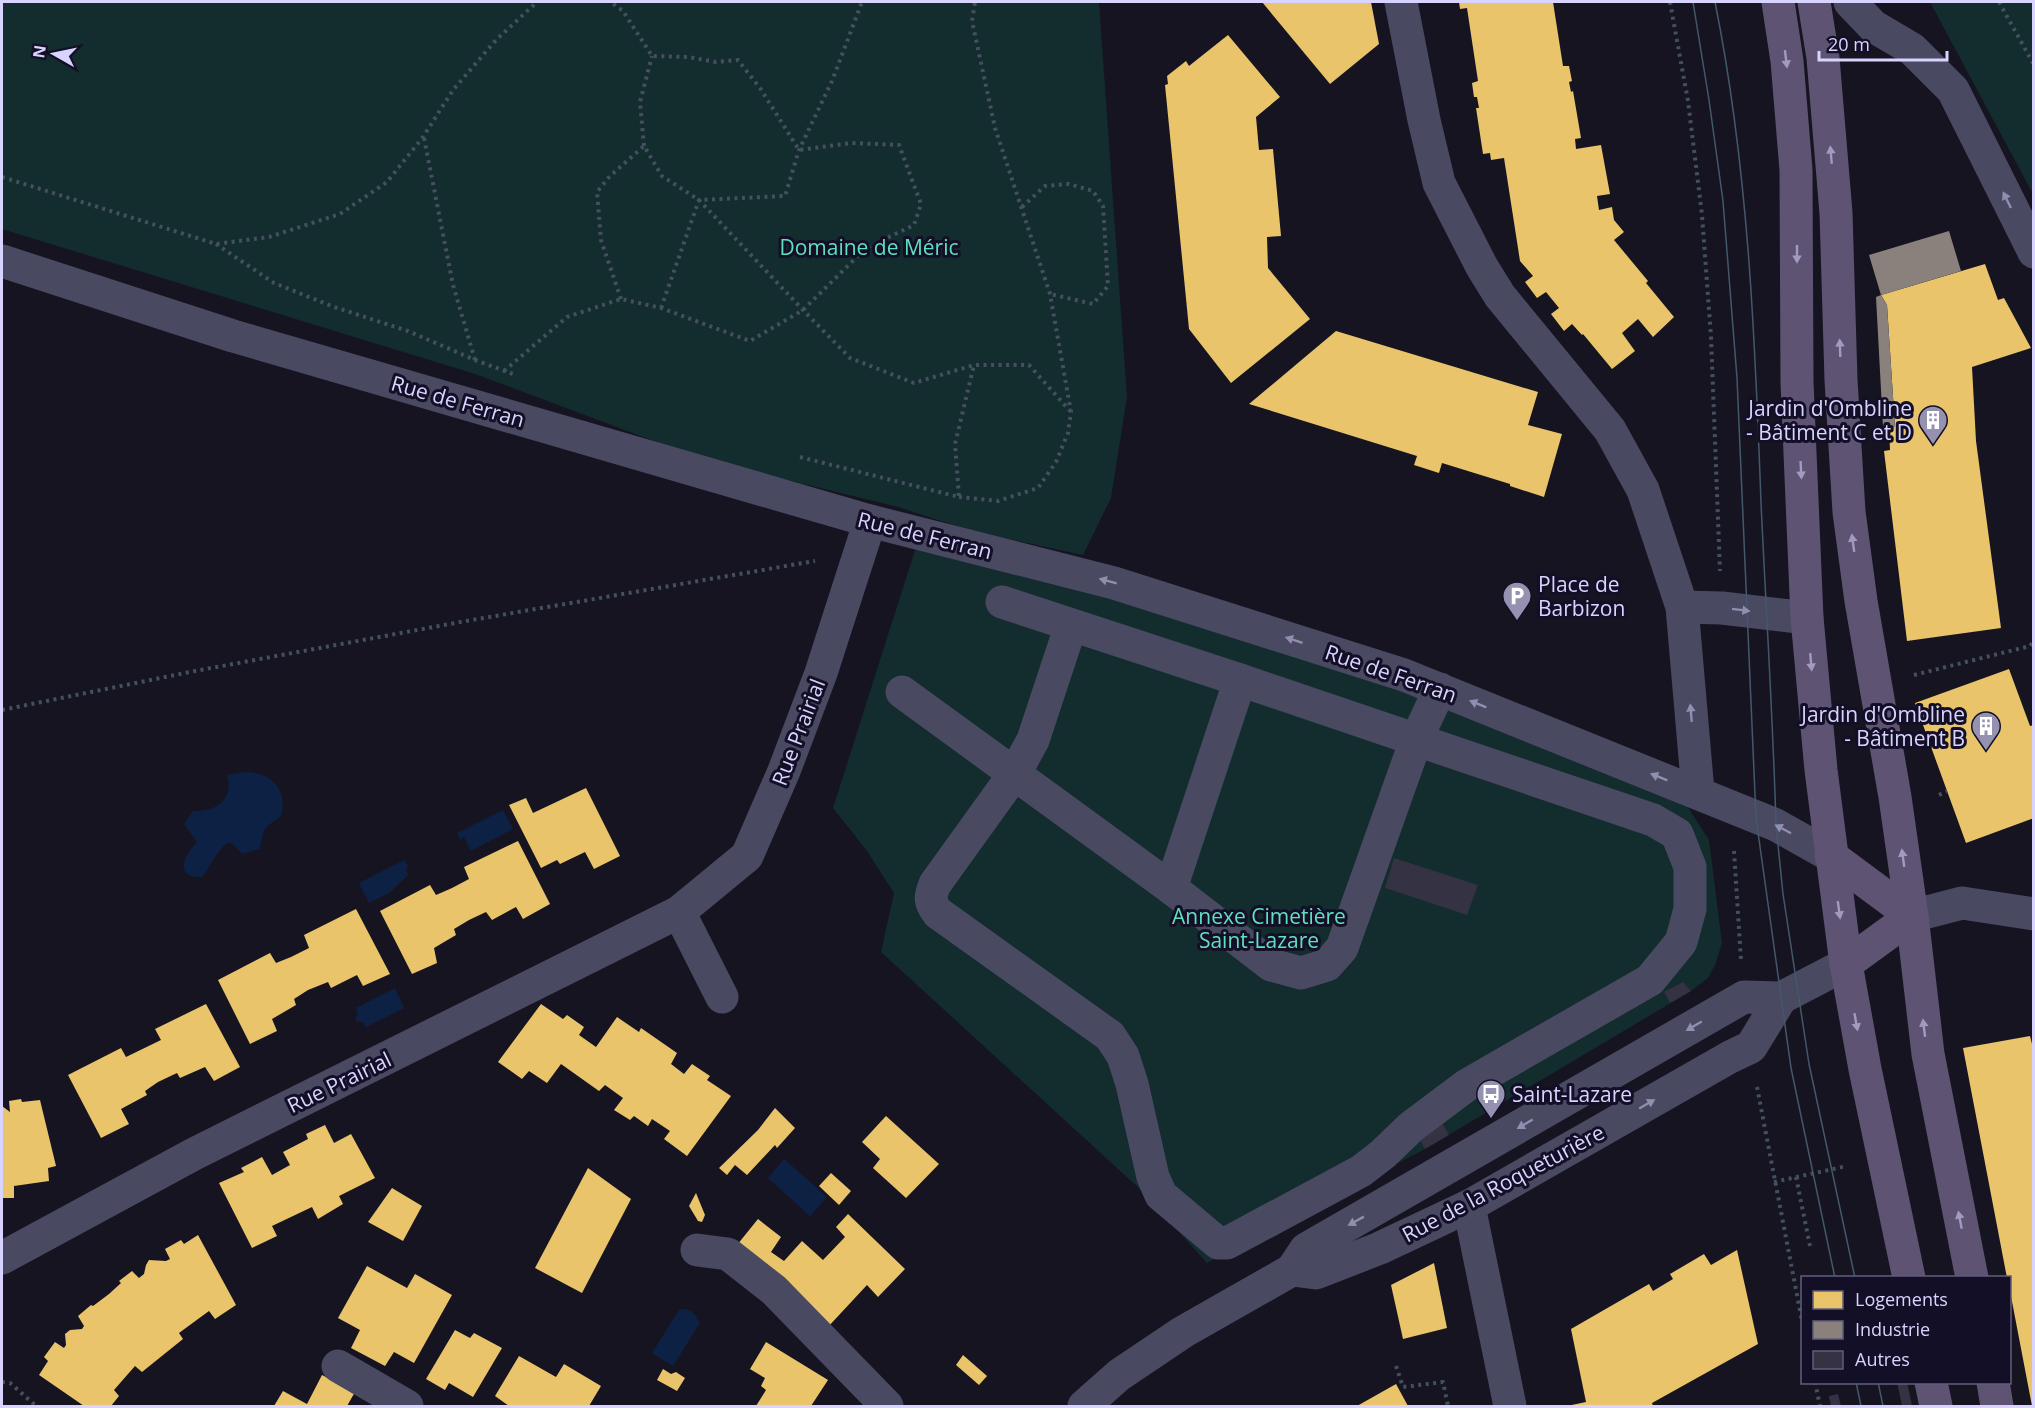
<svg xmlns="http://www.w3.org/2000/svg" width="2035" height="1408" viewBox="0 0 2035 1408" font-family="'Open Sans',sans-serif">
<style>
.green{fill:#132c2d}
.water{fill:#0d2144}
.homes{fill:#e9c46a}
.industry{fill:#8a817c}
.building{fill:#343243}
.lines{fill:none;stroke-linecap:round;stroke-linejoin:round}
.path{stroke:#44505f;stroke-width:4;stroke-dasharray:3 4.5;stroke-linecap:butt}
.minor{stroke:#4a4962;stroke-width:33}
.major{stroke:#5e5373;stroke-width:33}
.tram{stroke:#43596b;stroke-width:1.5}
.oneway{fill:#a29ac0}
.oneway2{fill:#928eb0}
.labels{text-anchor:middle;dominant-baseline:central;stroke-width:6;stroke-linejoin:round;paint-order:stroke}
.park-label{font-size:21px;fill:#5fe0c0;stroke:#130f26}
.street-label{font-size:21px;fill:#d9d4ff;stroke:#130f26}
.poi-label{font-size:21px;fill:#d9d4ff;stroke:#130f26;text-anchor:end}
</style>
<rect width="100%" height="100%" fill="#161421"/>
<g class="green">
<path d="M2 2H1099L1127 397 1111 498 1083 555 972 531 898 507 702 459 475 374 2 229Z"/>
<path d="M1930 2H2033V194Z"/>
<path d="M916 547 1252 636 1459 711 1684 801 1709 840 1722 943 1715 965 1708 978 1691 991 1425 1149 1207 1263 1141 1190 881 952 894 893 867 851 833 808Z"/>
</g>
<g class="water">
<path d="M245 772C272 773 288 789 281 816 263 829 264 826 260 849L242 854 233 844 227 843C216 852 211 866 202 877 173 878 184 855 197 842L184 824 193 811C216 812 234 800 227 775Z"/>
<path d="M503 810 513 829 471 851 464 837 460 839 457 833Z"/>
<path d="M404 860 408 866 406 870 408 875 389 893 369 903 359 883Z"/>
<path d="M395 988 404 1008 366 1027 363 1022H357L355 1018 358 1014 356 1008Z"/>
<path d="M784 1159 827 1197 810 1216 768 1178Z"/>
<path d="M686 1309C695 1311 695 1316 700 1323L673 1366 652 1353 679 1310Z"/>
</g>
<g class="homes">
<path d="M1262 2H1371L1379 44 1330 84Z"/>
<path d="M1459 2H1553L1563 66H1569L1572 81 1569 82 1571 92 1573 91 1581 138 1575 139 1576 149 1601 145 1610 194 1597 196 1599 210 1612 207 1614 220 1624 232 1614 240 1648 281 1646 283 1674 317 1653 337 1638 319 1622 333 1635 351 1612 369 1583 334 1582 335 1572 324 1564 331 1551 314 1559 308 1546 292 1537 298 1525 282 1533 276 1520 261 1504 158 1491 160 1490 153 1483 154 1476 108H1479L1477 97H1474L1472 83 1478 81 1467 8 1460 9Z"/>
<path d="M1228 35 1280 97 1256 117 1259 150 1273 149 1281 236 1267 237 1268 268 1310 319 1231 383 1189 329 1165 85 1168 84 1167 76 1186 61 1189 66Z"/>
<path d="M1985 264 1998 300 2004 298 2031 348 1972 367 1976 441 2001 628 1907 641 1884 451 1890 450 1889 427H1895L1887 305 1881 295Z"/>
<path d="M1336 331 1538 392 1528 425 1562 434 1544 497 1510 486V484L1442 463 1439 473 1414 465 1417 456 1249 404Z"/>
<path d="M2009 669 2030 726 2034 725V818L1966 843 1915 703Z"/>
<path d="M586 788 620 856 594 869 585 852 560 864 557 860 541 868 509 805 526 798 533 813Z"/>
<path d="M518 841 550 904 523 919 516 907 492 920 486 912 469 920 454 929 456 935 434 948 437 963 412 974 380 911 430 885 436 895 452 888 469 879 464 867Z"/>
<path d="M356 909 390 974 363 986 357 975 331 988 328 982 308 990 294 999 296 1005 272 1019 277 1031 250 1044 218 980 270 953 276 963 291 957 309 948 304 935Z"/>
<path d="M206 1004 240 1067 214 1081 205 1067 180 1078 177 1073 158 1082 145 1091 147 1095 121 1109 129 1124 101 1138 68 1075 121 1048 126 1057 161 1040 155 1029Z"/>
<path d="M541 1004 563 1019 567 1015 584 1027 579 1035 596 1047 617 1017 639 1032 641 1028 677 1053 671 1064 684 1074 692 1064 710 1076 707 1080 731 1096 687 1156 664 1139 670 1131 652 1119 648 1126 634 1116 630 1120 614 1110 623 1098 605 1085 599 1091 561 1064 547 1083 529 1071 522 1079 498 1062Z"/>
<path d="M2030 1036 2034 1052V1406H2032L2010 1291V1278H2007L1963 1048Z"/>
<path d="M21 1099 22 1102 40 1100 56 1166 48 1168 49 1181 14 1186V1198H2V1106L10 1112 9 1101Z"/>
<path d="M775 1108 795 1128 777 1148 775 1145 747 1175 735 1165 727 1175 719 1168 758 1130Z"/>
<path d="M886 1116 939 1164 906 1198 873 1168 880 1159 862 1142Z"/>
<path d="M325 1125 334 1143 351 1134 375 1178 339 1196 343 1204 318 1219 312 1207 272 1226 277 1236 252 1248 219 1183 244 1172 241 1168 262 1157 272 1175 290 1165 283 1152 308 1139 306 1134Z"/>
<path d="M588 1168 631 1199 582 1293 535 1268Z"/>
<path d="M831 1173 851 1191 839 1205 819 1186Z"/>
<path d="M392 1188 422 1206 403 1241 368 1222Z"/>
<path d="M696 1193 705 1215 702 1222 698 1221 689 1206Z"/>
<path d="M848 1214 905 1269 878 1297 867 1285 827 1328 737 1245 758 1219 781 1237 771 1252 784 1261 802 1241 823 1260 845 1237 836 1227Z"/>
<path d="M198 1235 236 1305 215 1319 209 1311 179 1333 183 1339 142 1372 135 1366 114 1390 119 1396 111 1406H84L39 1375 48 1361 44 1357 55 1342 64 1348 66 1345 65 1334 70 1330 82 1329 84 1326 78 1316 91 1305 93 1306 109 1294 121 1283 119 1281 132 1271 139 1278 144 1274 146 1265 149 1260 166 1261 170 1259 165 1249 181 1240 184 1244Z"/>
<path d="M1737 1250 1758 1344 1652 1403 1653 1406H1567L1586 1402 1571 1329 1649 1284 1653 1291 1673 1279 1670 1274 1704 1254 1711 1265Z"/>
<path d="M1434 1263 1447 1328 1403 1339 1391 1285Z"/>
<path d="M367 1266 407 1288 415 1274 452 1295 414 1363 394 1352 385 1366 351 1348 360 1330 338 1318Z"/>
<path d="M455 1330 470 1338 474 1333 502 1348 473 1397 449 1383 445 1390 426 1379Z"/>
<path d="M766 1342 828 1380 811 1406H756L766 1390 761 1386 765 1378 750 1369Z"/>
<path d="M963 1355 987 1376 979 1385 956 1365Z"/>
<path d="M519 1356 556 1377 564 1364 601 1386 589 1406H509L495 1396Z"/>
<path d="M663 1369 671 1374 676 1372 685 1378 677 1391 657 1380Z"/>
<path d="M322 1375 355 1392 347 1406H274L283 1391 307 1404Z"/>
<path d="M1396 1384 1408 1406H1357Z"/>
</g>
<path class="industry" d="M1949 231 1961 271 1881 295 1887 305 1895 427H1883L1876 297 1881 295 1869 255Z"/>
<g class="building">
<path d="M1394 858 1478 885 1467 915 1385 888Z"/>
<path d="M1683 982 1691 991 1670 1003 1664 992Z"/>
<path d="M1440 1119 1449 1135 1425 1149 1416 1133Z"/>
<path d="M1897 1382H1907L1912 1406H1902Z"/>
<path d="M1838 1394 1841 1406H1831L1829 1396Z"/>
</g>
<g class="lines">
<g class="path">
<path d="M1670 2 1688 101 1702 215 1711 337 1720 571"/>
<path d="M1999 2 2034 65"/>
<path d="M424 138 453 285 475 360"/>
<path d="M644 146 640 102 652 56"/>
<path d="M2 177 216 244 269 237 340 214 387 182 423 137 453 90 496 40 537 2"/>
<path d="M1022 207 1045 186 1069 184 1093 191 1103 206 1108 286 1093 304 1050 294"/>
<path d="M216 244 274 283 334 307 408 331 475 360 513 374"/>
<path d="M621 299 601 240 597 192 610 176 644 146 662 176 699 200 803 310 850 358 914 383 974 365H1029L1071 412"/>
<path d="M661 308 699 200 785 196 799 150 832 81 862 2"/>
<path d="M504 371 567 317 621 299 661 308 750 341 803 310 866 248 914 225 921 204 899 145 851 143 799 150 760 88 738 60 716 62 688 57 652 56 623 11 611 2"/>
<path d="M800 457 959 497 955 444 974 365"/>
<path d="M959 497 998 501 1038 488 1056 462 1068 433 1071 412 1050 294 995 128 972 21 975 2"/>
<path d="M1914 675 2030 646 2034 641"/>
<path d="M2 710 195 671 466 621 815 561"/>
<path d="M1939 795 1947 791"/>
<path d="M1734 851 1741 960"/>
<path d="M1757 1087 1802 1321"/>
<path d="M1796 1177 1810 1246"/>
<path d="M1774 1182 1847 1166"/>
<path d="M1396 1366 1403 1387 1443 1382 1448 1406"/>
<path d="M2 1382 10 1383 36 1406"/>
<path d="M1815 1382 1820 1406"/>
</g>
<g class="minor">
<path d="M1401 2 1424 120 1439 183 1482 267 1500 296 1610 430 1643 490 1682 607 1698 792"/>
<path d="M1850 2 1873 26 1912 49 1953 90 2034 252"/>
<path d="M2 261 233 336 870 521 1114 583 1404 675 1776 825 1831 856"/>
<path d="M1002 602 1240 680 1653 820 1677 834 1690 867V909L1681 942 1650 980 1467 1085 1411 1127 1383 1154 1361 1171 1227 1243H1218L1161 1195 1153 1177 1132 1084 1123 1056 1110 1036 938 913C929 902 930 896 935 884L1015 773 1033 740 1071 625"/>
<path d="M1682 607 1722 608 1807 618"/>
<path d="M902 692 1171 888 1271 965 1301 973 1327 965 1342 948 1416 740 1440 689"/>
<path d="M1171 888 1240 680"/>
<path d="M679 912 722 997"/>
<path d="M1912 916 1962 903 2034 914"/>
<path d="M1469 1206 1510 1406"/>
<path d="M697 1250 728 1254 774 1290 887 1406"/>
<path d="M2 1258 194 1154 679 912 747 856 784 771 821 673 870 521"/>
<path d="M1292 1270 1316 1273 1380 1248 1469 1206 1730 1057 1751 1047 1781 998"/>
<path d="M338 1366 407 1406"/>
<path d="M1084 1406 1119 1375 1183 1332 1292 1270 1306 1249 1744 997 1781 998 1846 964"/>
</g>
<g class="major">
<path d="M1778 2 1787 61 1796 170 1797 382 1807 618 1821 770 1846 964 1865 1069 1909 1278"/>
<path d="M1814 2 1823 58 1836 213 1841 380 1849 512 1861 601 1895 797 1912 916 1928 1054 1972 1278"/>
<path d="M1831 856 1912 916"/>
<path d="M1846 964 1912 916"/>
<path d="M1931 1382 1936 1406"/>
<path d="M1993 1382 1997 1406"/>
</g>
<g class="tram">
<path d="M1693 2 1709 100 1723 201 1737 378 1756 818 1791 1068 1835 1278"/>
<path d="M1715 2C1748 166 1755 335 1761 503 1766 610 1773 718 1776 825L1783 894 1809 1064 1855 1278"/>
<path d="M1856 1382 1861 1406"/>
<path d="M1878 1382 1883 1406"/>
</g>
</g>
<defs><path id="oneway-solid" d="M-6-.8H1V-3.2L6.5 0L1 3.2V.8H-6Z" transform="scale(1.5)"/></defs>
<g class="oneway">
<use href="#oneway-solid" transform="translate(1786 59) rotate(83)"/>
<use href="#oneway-solid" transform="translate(1831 155) rotate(-95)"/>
<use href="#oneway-solid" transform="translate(1797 254) rotate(90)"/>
<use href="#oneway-solid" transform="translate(1840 348) rotate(-92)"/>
<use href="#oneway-solid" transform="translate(1801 470) rotate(87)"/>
<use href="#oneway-solid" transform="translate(1853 543) rotate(-98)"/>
<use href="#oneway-solid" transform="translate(1811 662) rotate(85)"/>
<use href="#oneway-solid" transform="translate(1903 858) rotate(-98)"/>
<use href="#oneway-solid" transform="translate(1839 910) rotate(82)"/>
<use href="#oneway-solid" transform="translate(1856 1022) rotate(80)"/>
<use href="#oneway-solid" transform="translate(1924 1028) rotate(-97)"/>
<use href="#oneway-solid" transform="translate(1960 1220) rotate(-101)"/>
</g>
<g class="oneway2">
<use href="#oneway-solid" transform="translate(2007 200) rotate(-116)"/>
<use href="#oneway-solid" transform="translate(1108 581) rotate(-165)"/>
<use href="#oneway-solid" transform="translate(1741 610) rotate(7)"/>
<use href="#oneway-solid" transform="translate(1294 640) rotate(-162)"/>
<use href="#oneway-solid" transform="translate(1478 704) rotate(-158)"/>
<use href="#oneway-solid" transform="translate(1691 713) rotate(-95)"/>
<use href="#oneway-solid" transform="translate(1659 777) rotate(-158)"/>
<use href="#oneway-solid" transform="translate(1783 829) rotate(-152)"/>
<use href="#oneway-solid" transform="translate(1694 1026) rotate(150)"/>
<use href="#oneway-solid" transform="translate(1647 1104) rotate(-30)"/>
<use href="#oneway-solid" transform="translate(1525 1124) rotate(150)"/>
<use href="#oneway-solid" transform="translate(1356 1221) rotate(151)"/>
</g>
<defs>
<g id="building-pin" transform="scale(1.5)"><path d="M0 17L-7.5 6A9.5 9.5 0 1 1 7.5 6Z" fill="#9591b1" stroke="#130f26"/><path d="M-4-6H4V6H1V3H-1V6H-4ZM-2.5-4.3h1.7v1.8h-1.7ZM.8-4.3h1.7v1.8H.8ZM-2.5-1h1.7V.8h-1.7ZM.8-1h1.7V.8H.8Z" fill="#fff"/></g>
<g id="parking-pin" transform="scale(1.5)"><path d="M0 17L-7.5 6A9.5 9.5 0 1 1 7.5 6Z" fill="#9591b1" stroke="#130f26"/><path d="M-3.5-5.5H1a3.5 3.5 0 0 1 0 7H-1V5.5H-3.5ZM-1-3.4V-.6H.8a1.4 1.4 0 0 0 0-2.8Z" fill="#fff"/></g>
<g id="bus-pin" transform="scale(1.5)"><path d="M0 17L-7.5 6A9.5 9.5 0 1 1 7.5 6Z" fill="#9591b1" stroke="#130f26"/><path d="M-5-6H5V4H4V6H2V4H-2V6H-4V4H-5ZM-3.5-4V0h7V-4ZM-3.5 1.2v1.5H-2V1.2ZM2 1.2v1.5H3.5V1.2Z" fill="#fff"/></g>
</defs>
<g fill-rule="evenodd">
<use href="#building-pin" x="1933" y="420"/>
<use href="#parking-pin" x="1517" y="596"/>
<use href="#building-pin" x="1986" y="726"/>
<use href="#bus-pin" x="1491" y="1094"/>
</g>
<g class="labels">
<g class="park-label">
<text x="869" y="247">Domaine de Méric</text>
<text x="1259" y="916">Annexe Cimetière<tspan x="1259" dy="24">Saint-Lazare</tspan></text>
</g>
<g class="street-label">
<text transform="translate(458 401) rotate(16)">Rue de Ferran</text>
<text transform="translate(925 535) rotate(14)">Rue de Ferran</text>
<text transform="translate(1391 673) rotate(19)">Rue de Ferran</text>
<text transform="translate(798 732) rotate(-69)">Rue Prairial</text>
<text transform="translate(339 1082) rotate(-26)">Rue Prairial</text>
<text transform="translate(1503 1183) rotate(-28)">Rue de la Roqueturière</text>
</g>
<g class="poi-label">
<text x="1912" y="408">Jardin d'Ombline<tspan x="1912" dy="24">- Bâtiment C et D</tspan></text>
<text x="1538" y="584" text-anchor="start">Place de<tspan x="1538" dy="24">Barbizon</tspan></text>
<text x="1965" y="714">Jardin d'Ombline<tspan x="1965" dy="24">- Bâtiment B</tspan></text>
<text x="1512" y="1094" text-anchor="start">Saint-Lazare</text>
</g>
</g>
<rect width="2035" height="1408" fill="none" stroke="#d9d4ff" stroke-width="6"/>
<rect x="1801" y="1276" width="210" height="108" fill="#130f26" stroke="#625e7d" stroke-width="1.5"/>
<rect x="1813" y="1291" width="30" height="18" fill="#e9c46a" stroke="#625e7d" stroke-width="1.5"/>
<text x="1855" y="1306" font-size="18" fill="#d9d4ff">Logements</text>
<rect x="1813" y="1321" width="30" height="18" fill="#8a817c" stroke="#625e7d" stroke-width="1.5"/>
<text x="1855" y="1336" font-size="18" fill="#d9d4ff">Industrie</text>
<rect x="1813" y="1351" width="30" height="18" fill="#343243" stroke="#625e7d" stroke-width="1.5"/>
<text x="1855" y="1366" font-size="18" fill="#d9d4ff">Autres</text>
<g transform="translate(54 54) rotate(279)" stroke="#130f26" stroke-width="4.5" paint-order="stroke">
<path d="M0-4.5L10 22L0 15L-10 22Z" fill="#d9d4ff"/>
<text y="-9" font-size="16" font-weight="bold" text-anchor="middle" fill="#d9d4ff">N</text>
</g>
<path d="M1819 51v9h128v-9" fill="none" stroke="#d9d4ff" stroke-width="3"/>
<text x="1828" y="51" font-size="18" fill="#d9d4ff" stroke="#130f26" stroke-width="4.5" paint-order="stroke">20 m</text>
</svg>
